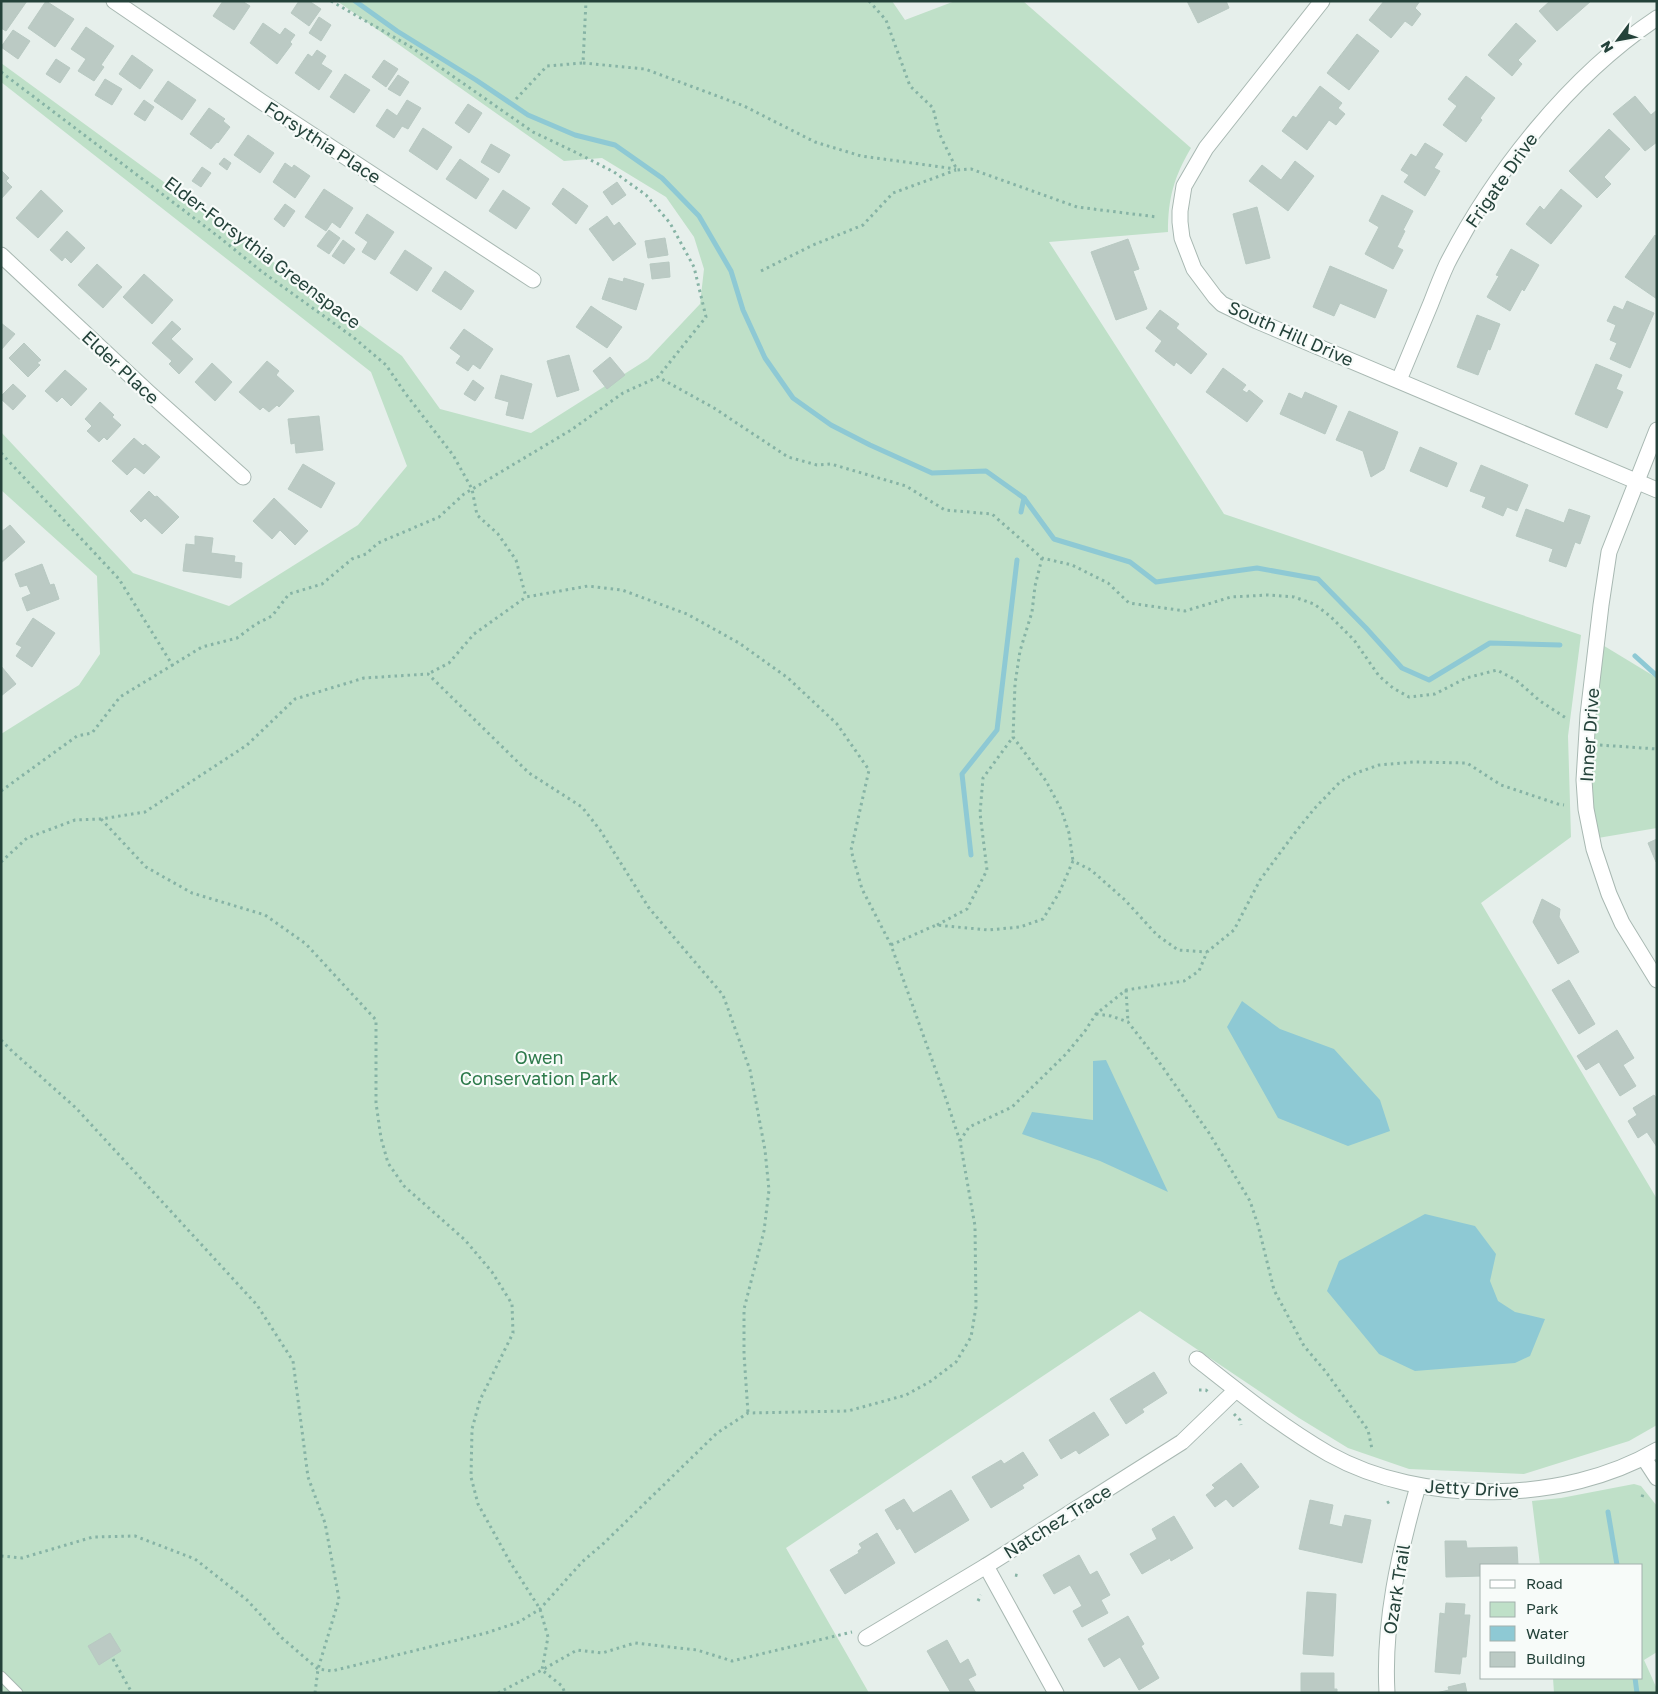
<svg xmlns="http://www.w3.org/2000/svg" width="1658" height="1694" viewBox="0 0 1658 1694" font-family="'Golos Text',sans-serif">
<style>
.green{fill:#bfe0c8}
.water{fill:#8ec9d4}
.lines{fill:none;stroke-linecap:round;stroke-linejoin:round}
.stream{stroke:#8ec9d4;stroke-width:5}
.building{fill:#bbcac4;stroke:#b8c9c2}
.service-casing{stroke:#a8b8b2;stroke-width:11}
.minor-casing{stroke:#a8b8b2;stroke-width:17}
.tertiary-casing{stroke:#a8b8b2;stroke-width:17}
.path{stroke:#86b3a5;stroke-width:3;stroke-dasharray:2.5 4;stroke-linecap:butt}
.service{stroke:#fff;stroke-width:9}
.minor{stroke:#fff;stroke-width:15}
.tertiary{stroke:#fff;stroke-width:15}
.labels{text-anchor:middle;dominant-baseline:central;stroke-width:4.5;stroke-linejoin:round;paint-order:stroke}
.street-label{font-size:18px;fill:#24423a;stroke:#f7fbf9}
.park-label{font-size:18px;fill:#2d7a4b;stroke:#f7fbf9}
</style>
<rect width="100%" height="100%" fill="#e6efeb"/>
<g class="green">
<path d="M337 1H892L905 20 955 1H1023L1191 148C1174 177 1168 198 1168 232L1049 242 1224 514 1581 635 1568 736 1571 837 1481 903 1657 1199V1425L1629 1441 1524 1474 1409 1469 1348 1448 1299 1418 1140 1311 786 1548 869 1693H1V734L79 685 100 654 97 576 1 490V432L133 573 229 606 358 525 407 466 371 372 1 82V63L402 356 440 409 531 433 648 359 700 304 704 269 694 237 666 197 602 158 564 161Z"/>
<path d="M1596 641 1657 678V828L1592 839 1586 809Z"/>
<path d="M1634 1484 1641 1486 1657 1506V1652L1644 1660 1657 1689V1693H1554L1553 1678H1642V1565H1540L1532 1501 1561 1498Z"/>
</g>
<g class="water">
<path d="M1242 1001 1280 1029 1334 1049 1380 1100 1390 1131 1348 1146 1278 1118 1227 1027Z"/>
<path d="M1106 1060 1168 1192 1100 1161 1022 1134 1032 1112 1093 1120V1061Z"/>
<path d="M1425 1214 1475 1226 1496 1254 1490 1281 1498 1301 1515 1312 1545 1319 1530 1356 1515 1363 1415 1371 1379 1354 1327 1291 1339 1261Z"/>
</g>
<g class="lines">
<g class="stream">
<path d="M355 1 397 31 476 80 528 115 575 135 615 145 662 178 699 216 731 271 743 310 765 358 793 398 831 425 870 445 932 473 986 471 1024 498 1054 539 1130 562 1156 582 1257 568 1318 579 1366 628 1402 668 1429 680 1490 643 1560 645"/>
<path d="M1021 512 1024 498"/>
<path d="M1635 656 1657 676"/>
<path d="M971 855 962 774 997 730 1017 560"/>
<path d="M1608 1512 1617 1565"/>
<path d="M1635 1678 1637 1693"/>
</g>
</g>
<g class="building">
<path d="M1 1H27L6 31 1 28Z"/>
<path d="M46 1 74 19 55 47 28 28Z"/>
<path d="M223 1H242L250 6 234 30 213 16Z"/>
<path d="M299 1H309L321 9 309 26 291 13Z"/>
<path d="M1187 1H1226L1229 8 1198 23Z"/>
<path d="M1384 1H1420L1415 8 1421 14 1412 26 1405 21 1391 38 1369 20Z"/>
<path d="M1550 1H1591L1557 31 1539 11Z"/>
<path d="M319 17 331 25 321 41 309 33Z"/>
<path d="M263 23 280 35 285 28 295 35 290 42 292 44 277 64 250 43Z"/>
<path d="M1516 23 1536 41 1518 60 1522 64 1512 76 1488 55Z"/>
<path d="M86 27 114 46 101 65 104 67 94 81 78 71 86 59 71 49Z"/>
<path d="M13 30 30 41 18 59 1 47Z"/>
<path d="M1357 34 1379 51 1349 90 1327 73Z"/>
<path d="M317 50 326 56 321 64 332 71 319 90 295 73 308 54 312 57Z"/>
<path d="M132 55 153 70 140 89 119 74Z"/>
<path d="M56 59 70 68 60 83 46 74Z"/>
<path d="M384 60 398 69 386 87 372 77Z"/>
<path d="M345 74 370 90 354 113 330 97Z"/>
<path d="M398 75 409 82 400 96 388 89Z"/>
<path d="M1466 76 1495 98 1480 118 1482 120 1466 142 1443 125 1457 106 1448 99Z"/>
<path d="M105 79 122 89 112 105 95 95Z"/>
<path d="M168 81 196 100 182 120 154 101Z"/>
<path d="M1320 86 1342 103 1338 108 1345 114 1336 125 1329 120 1307 150 1282 131 1293 116 1296 118Z"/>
<path d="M1635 96 1651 115 1657 110V142L1645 151 1613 114Z"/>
<path d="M144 100 154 107 145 121 134 114Z"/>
<path d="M407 100 421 108 408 129 402 126 394 138 376 126 387 109 397 116Z"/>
<path d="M468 104 482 113 469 133 455 123Z"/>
<path d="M209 108 225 119 223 121 230 127 218 143 217 142 211 149 190 134Z"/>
<path d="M423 128 452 147 437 170 409 151Z"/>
<path d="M1609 129 1630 149 1604 177 1611 184 1597 198 1569 171Z"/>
<path d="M248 135 274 153 260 173 234 155Z"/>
<path d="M1425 143 1443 154 1434 168 1440 171 1425 196 1404 182 1409 175 1401 170 1411 154 1416 157Z"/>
<path d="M491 144 510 155 499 173 481 162Z"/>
<path d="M224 158 231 163 227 170 219 164Z"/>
<path d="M460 159 489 179 476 199 446 179Z"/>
<path d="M1295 161 1314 176 1288 211 1249 181 1262 165 1281 180Z"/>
<path d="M285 163 292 168 294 165 310 176 295 198 273 182Z"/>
<path d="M202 167 211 173 201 187 192 181Z"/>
<path d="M1 170 9 178 6 181 12 187 1 199Z"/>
<path d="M617 182 626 195 612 205 603 192Z"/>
<path d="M563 188 588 206 576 224 552 204Z"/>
<path d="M324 189 353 208 340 228 332 222 326 231 305 217Z"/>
<path d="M1561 189 1582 206 1551 244 1526 224 1540 206 1544 210Z"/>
<path d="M41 190 63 211 38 238 16 218Z"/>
<path d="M503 190 530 208 516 229 489 211Z"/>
<path d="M1382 195 1413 211 1403 230 1405 231 1397 247 1403 250 1393 269 1365 254 1379 227 1369 221Z"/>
<path d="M285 204 295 211 284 227 274 219Z"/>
<path d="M1257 207 1270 258 1246 264 1233 214Z"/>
<path d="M367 214 394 232 375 260 362 252 368 242 355 233Z"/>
<path d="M607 216 614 226 619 222 636 244 613 261 589 229Z"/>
<path d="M329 230 340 238 329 254 317 246Z"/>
<path d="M67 231 85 248 71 263 65 257 62 261 50 250Z"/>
<path d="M1655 235 1657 237V299L1625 277Z"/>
<path d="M665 238 668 255 648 258 645 241Z"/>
<path d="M1128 239 1139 269 1133 271 1147 309 1116 320 1091 252Z"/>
<path d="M343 240 355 249 344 264 332 256Z"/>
<path d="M1511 249 1539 265 1524 291 1522 289 1510 311 1487 297 1499 276 1496 275Z"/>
<path d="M405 250 432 268 417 291 390 273Z"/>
<path d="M669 262 670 277 652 279 650 264Z"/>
<path d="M97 264 122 287 103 308 78 285Z"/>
<path d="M1330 266 1387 290 1375 318 1340 303 1334 316 1313 307Z"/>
<path d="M445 271 474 291 461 310 432 291Z"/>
<path d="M144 274 173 300 152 324 123 297Z"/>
<path d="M609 278 623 282 624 278 644 284 636 310 602 299Z"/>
<path d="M1627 301 1654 313 1630 368 1610 359 1617 343 1610 340 1616 325 1607 321 1614 306 1623 310Z"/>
<path d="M591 306 622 327 607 348 576 327Z"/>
<path d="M1160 310 1179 324 1176 328 1207 354 1191 374 1176 362 1174 366 1155 351 1162 341 1146 328Z"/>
<path d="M1477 315 1500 324 1490 350 1488 349 1478 375 1457 367Z"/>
<path d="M172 321 181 329 171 339 193 359 179 374 169 364 172 361 152 343Z"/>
<path d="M1 323 15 334 1 350Z"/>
<path d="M464 329 493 349 480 369 473 364 468 371 456 363 461 356 450 348Z"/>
<path d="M24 343 41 360 37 363 40 365 28 377 9 358Z"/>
<path d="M569 355 579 390 557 397 547 361Z"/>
<path d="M610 357 625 375 607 389 593 371Z"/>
<path d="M267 361 279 371 276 375 294 391 279 407 277 405 269 412 263 407 260 410 239 392Z"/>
<path d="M212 363 232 382 215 401 195 382Z"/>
<path d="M1596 364 1622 375 1616 389 1623 392 1607 428 1575 414Z"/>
<path d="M1223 368 1246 385 1242 390 1247 393 1249 390 1263 401 1247 422 1206 392Z"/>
<path d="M65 370 87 389 71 406 62 397 57 402 45 391Z"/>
<path d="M501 375 532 384 523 419 506 415 509 402 495 398Z"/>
<path d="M473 380 484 388 475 401 464 394Z"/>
<path d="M13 384 26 396 13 410 1 399V396Z"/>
<path d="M1305 392 1337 406 1325 434 1280 414 1289 393 1302 399Z"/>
<path d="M100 402 114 415 112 417 121 425 107 440 104 437 99 442 87 431 92 426 85 419Z"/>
<path d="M1349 411 1398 432 1384 469 1371 477 1363 451 1336 440Z"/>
<path d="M319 416 323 450 296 453 295 443 291 444 288 419Z"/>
<path d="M134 438 143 446 145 444 160 457 144 474 135 467 127 475 112 461Z"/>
<path d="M1420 447 1457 463 1447 487 1410 471Z"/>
<path d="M303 464 335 483 321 508 288 489Z"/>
<path d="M1481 465 1528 485 1517 511 1507 507 1503 516 1482 507 1486 497 1470 491Z"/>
<path d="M149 491 155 497 157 496 179 517 162 534 145 518 141 522 130 511Z"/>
<path d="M274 498 308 531 295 545 280 530 272 539 253 521Z"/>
<path d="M1526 509 1564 523 1569 509 1590 516 1580 544 1575 542 1566 567 1549 561 1553 549 1516 536Z"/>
<path d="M10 525 25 542 1 563V532Z"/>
<path d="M195 536 213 538 211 553 235 556 234 562 242 563 241 578 183 571 186 544 195 545Z"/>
<path d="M42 564 50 585 54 584 59 599 27 611 22 598 31 594 27 585 20 587 15 574Z"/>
<path d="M33 618 55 633 32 667 16 656 22 647 16 644Z"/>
<path d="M1 666 16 684 1 696Z"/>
<path d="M1657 839V862H1656L1648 843Z"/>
<path d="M1542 899 1560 909 1559 917 1579 952 1558 964 1533 922Z"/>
<path d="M1569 980 1595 1024 1579 1034 1552 990Z"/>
<path d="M1617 1030 1634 1058 1623 1065 1636 1086 1620 1096 1599 1062 1586 1070 1577 1056Z"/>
<path d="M1654 1095 1657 1099V1147L1647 1132 1638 1138 1628 1121 1637 1115 1633 1108Z"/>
<path d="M1154 1372 1167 1393 1142 1409 1144 1412 1126 1424 1110 1399Z"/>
<path d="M1094 1412 1109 1435 1079 1454 1076 1450 1061 1459 1049 1440Z"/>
<path d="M1023 1452 1038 1475 1022 1485 1024 1488 991 1508 972 1477 1001 1460 1004 1464Z"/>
<path d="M1241 1463 1259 1487 1233 1507 1226 1499 1215 1507 1206 1495 1215 1488 1212 1485Z"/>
<path d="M951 1490 969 1520 915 1553 900 1528 897 1530 885 1510 904 1499 913 1513Z"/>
<path d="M1310 1500 1333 1505 1329 1524 1342 1527 1345 1515 1371 1520 1362 1563 1299 1549Z"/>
<path d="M1174 1516 1193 1548 1171 1561 1170 1558 1142 1574 1130 1554 1157 1539 1152 1529Z"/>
<path d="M877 1533 895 1563 845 1594 830 1570 859 1553 858 1551 862 1548 859 1544Z"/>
<path d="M1445 1541H1466L1467 1548 1517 1547 1518 1565H1482V1576L1446 1577Z"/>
<path d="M1079 1555 1090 1575 1097 1571 1110 1595 1101 1600 1108 1613 1082 1627 1073 1611 1082 1606 1070 1585 1054 1594 1043 1575Z"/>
<path d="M1307 1592 1336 1594 1333 1656 1303 1654Z"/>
<path d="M1446 1603 1465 1604 1464 1615H1470L1466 1657H1462L1460 1674 1435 1672 1440 1613 1445 1614Z"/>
<path d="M1128 1616 1144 1644 1141 1646 1159 1678 1139 1690 1120 1657 1104 1667 1088 1639Z"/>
<path d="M110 1633 121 1651 99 1665 88 1646Z"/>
<path d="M947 1640 960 1664 968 1659 976 1675 968 1679 976 1693H951L927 1651Z"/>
<path d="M1301 1673H1334V1689H1337V1693H1301Z"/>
<path d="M1465 1683 1467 1693H1436L1449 1690 1448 1687Z"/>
</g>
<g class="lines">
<g class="service-casing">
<path id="service" d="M1 1676 18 1693"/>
</g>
<g class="minor-casing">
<g id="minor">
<path d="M114 1 262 102 533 280"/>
<path d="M1322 1 1206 148 1184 186 1180 211V222L1182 238 1194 269 1215 297 1222 304 1257 321 1657 490"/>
<path d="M1 255 149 393 243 477"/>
<path d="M1399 380C1410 354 1420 329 1431 303 1436 290 1441 277 1447 264 1494 172 1570 76 1657 18"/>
<path d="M1197 1359C1240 1393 1282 1427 1329 1454 1422 1506 1565 1504 1657 1450"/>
<path d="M1644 1458 1657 1478"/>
<path d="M986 1566 1056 1693"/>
<path d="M866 1638 986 1566 1182 1442 1236 1390"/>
<path d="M1387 1693C1383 1623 1399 1553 1418 1486"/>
</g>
</g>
<g class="tertiary-casing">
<path id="tertiary" d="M1657 430 1609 552 1601 605 1588 715 1584 780 1586 809 1594 849 1609 894 1622 923 1657 980"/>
</g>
<g class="path">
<path d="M331 1 411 47 533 132 575 152 614 172 646 195 670 223 694 267 706 317 658 377"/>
<path d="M869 1 886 20 910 86 933 108 939 133 957 170 971 169 1077 207 1157 217"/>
<path d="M583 63 645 69 744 106 815 142 861 156 956 169"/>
<path d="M1 72 219 237 261 271 353 337 386 365 405 393 453 455 472 489 477 515 498 534 516 560 526 597"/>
<path d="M516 99 547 66 583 63 586 1"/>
<path d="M761 271 813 245 863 225 893 193 956 170"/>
<path d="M1 453 119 579 173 666"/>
<path d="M1042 558 1035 586 1032 612 1020 651 1015 684 1013 737 1046 781 1061 809 1069 833 1073 861"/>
<path d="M1600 745 1657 749"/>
<path d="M1 791 77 736 92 733 120 697 202 647 237 638 256 624 272 616 289 594 322 584 352 559 366 554 378 543 439 517 464 494 571 430 623 393 658 377 714 408 788 457 817 465 831 464 906 486 945 510 992 514 1042 558 1072 565 1108 583 1129 603 1185 611 1231 597 1268 595 1294 597 1314 604 1330 616 1354 640 1379 676 1393 688 1409 697 1435 694 1466 678 1497 670 1516 680 1540 701 1566 718"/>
<path d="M101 819 146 867 192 893 265 915 306 944 376 1020V1103L381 1138 388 1163 404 1186 465 1240 492 1272 512 1304 513 1333 480 1400 472 1429 471 1477 478 1504 510 1562 540 1609 548 1637 542 1670 577 1650 602 1653 635 1643 697 1650 732 1661 852 1632"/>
<path d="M1 862 27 838 75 820 101 819 145 812 247 745 295 699 364 678 428 674 529 773 582 807 600 830 649 908 723 995 750 1070 765 1150 769 1190 764 1231 744 1309V1354L748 1413"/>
<path d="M937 925 967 909 987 870 980 813 983 778 1013 737"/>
<path d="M891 945 936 925 988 930 1020 927 1043 919 1059 893 1073 861 1091 870 1125 900 1157 935 1178 950 1207 952"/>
<path d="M1126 990 1128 1022"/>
<path d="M1096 1014 1111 1016 1128 1022 1159 1062 1209 1133 1250 1201 1258 1225 1274 1290 1304 1346 1326 1372 1368 1430 1372 1449"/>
<path d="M1 1040 12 1051 76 1108 257 1305 293 1361 308 1477 325 1523 339 1599 318 1669 315 1693"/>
<path d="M960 1141 969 1127 1012 1107 1066 1054 1085 1031 1096 1014 1126 990 1184 981 1199 971 1207 952 1234 930 1260 880 1294 834 1314 809 1340 782 1356 773 1379 765 1414 762 1467 763 1501 785 1558 804 1564 805"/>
<path d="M1199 1390H1206L1210 1394"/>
<path d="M1234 1414 1240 1420 1241 1425"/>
<path d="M1642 1497 1644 1491"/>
<path d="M1387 1503 1392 1500"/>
<path d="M1 1556 22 1558 93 1537 135 1536 195 1559 247 1600 282 1638 318 1669 332 1671 486 1633 519 1622 540 1609 582 1562 604 1543 717 1433 748 1413 848 1411 906 1395 931 1381 956 1362 971 1337 976 1307 975 1226 960 1141 946 1099 891 945 862 889 851 850 869 770 837 724 788 678 739 643 687 614 622 590 588 586 526 597 474 634 449 663 428 674"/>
<path d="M1015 1575 1020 1576"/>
<path d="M978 1601 981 1595"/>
<path d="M113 1659 132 1693"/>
<path d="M498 1693 542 1670 562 1686 565 1693"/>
</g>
<use href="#service" class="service"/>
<use href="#minor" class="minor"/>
<use href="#tertiary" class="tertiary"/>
</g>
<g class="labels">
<g class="street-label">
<text transform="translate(323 142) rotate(33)">Forsythia Place</text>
<text transform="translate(1501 180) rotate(-55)">Frigate Drive</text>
<text transform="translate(263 252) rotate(37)">Elder-Forsythia Greenspace</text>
<text transform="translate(1291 333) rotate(24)">South Hill Drive</text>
<text transform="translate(121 367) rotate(43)">Elder Place</text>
<text transform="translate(1589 735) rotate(-86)">Inner Drive</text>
<text transform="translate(1472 1488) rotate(3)">Jetty Drive</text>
<text transform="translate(1057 1521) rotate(-32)">Natchez Trace</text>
<text transform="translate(1396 1589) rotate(-81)">Ozark Trail</text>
</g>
<g class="park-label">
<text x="539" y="1057">Owen<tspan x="539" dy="21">Conservation Park</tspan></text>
</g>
</g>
<rect width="1658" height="1694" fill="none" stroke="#24423a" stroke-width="5"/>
<rect x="1480" y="1564" width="162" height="115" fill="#f7fbf9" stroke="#a3b1ad"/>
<rect x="1490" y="1580" width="25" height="8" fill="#ffffff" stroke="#a3b1ad"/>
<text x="1526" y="1589" font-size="15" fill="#24423a">Road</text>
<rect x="1490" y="1602" width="25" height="15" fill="#bfe0c8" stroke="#a3b1ad"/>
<text x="1526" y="1614" font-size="15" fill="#24423a">Park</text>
<rect x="1490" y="1626" width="25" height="15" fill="#8ec9d4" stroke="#a3b1ad"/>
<text x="1526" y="1639" font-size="15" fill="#24423a">Water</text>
<rect x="1490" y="1652" width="25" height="15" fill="#bbcac4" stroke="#a3b1ad"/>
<text x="1526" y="1664" font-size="15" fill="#24423a">Building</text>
<g transform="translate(1618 40) rotate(238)" stroke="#f7fbf9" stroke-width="4" paint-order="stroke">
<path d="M0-4L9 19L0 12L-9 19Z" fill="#24423a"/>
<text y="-8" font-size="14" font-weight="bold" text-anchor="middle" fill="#24423a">N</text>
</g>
</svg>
